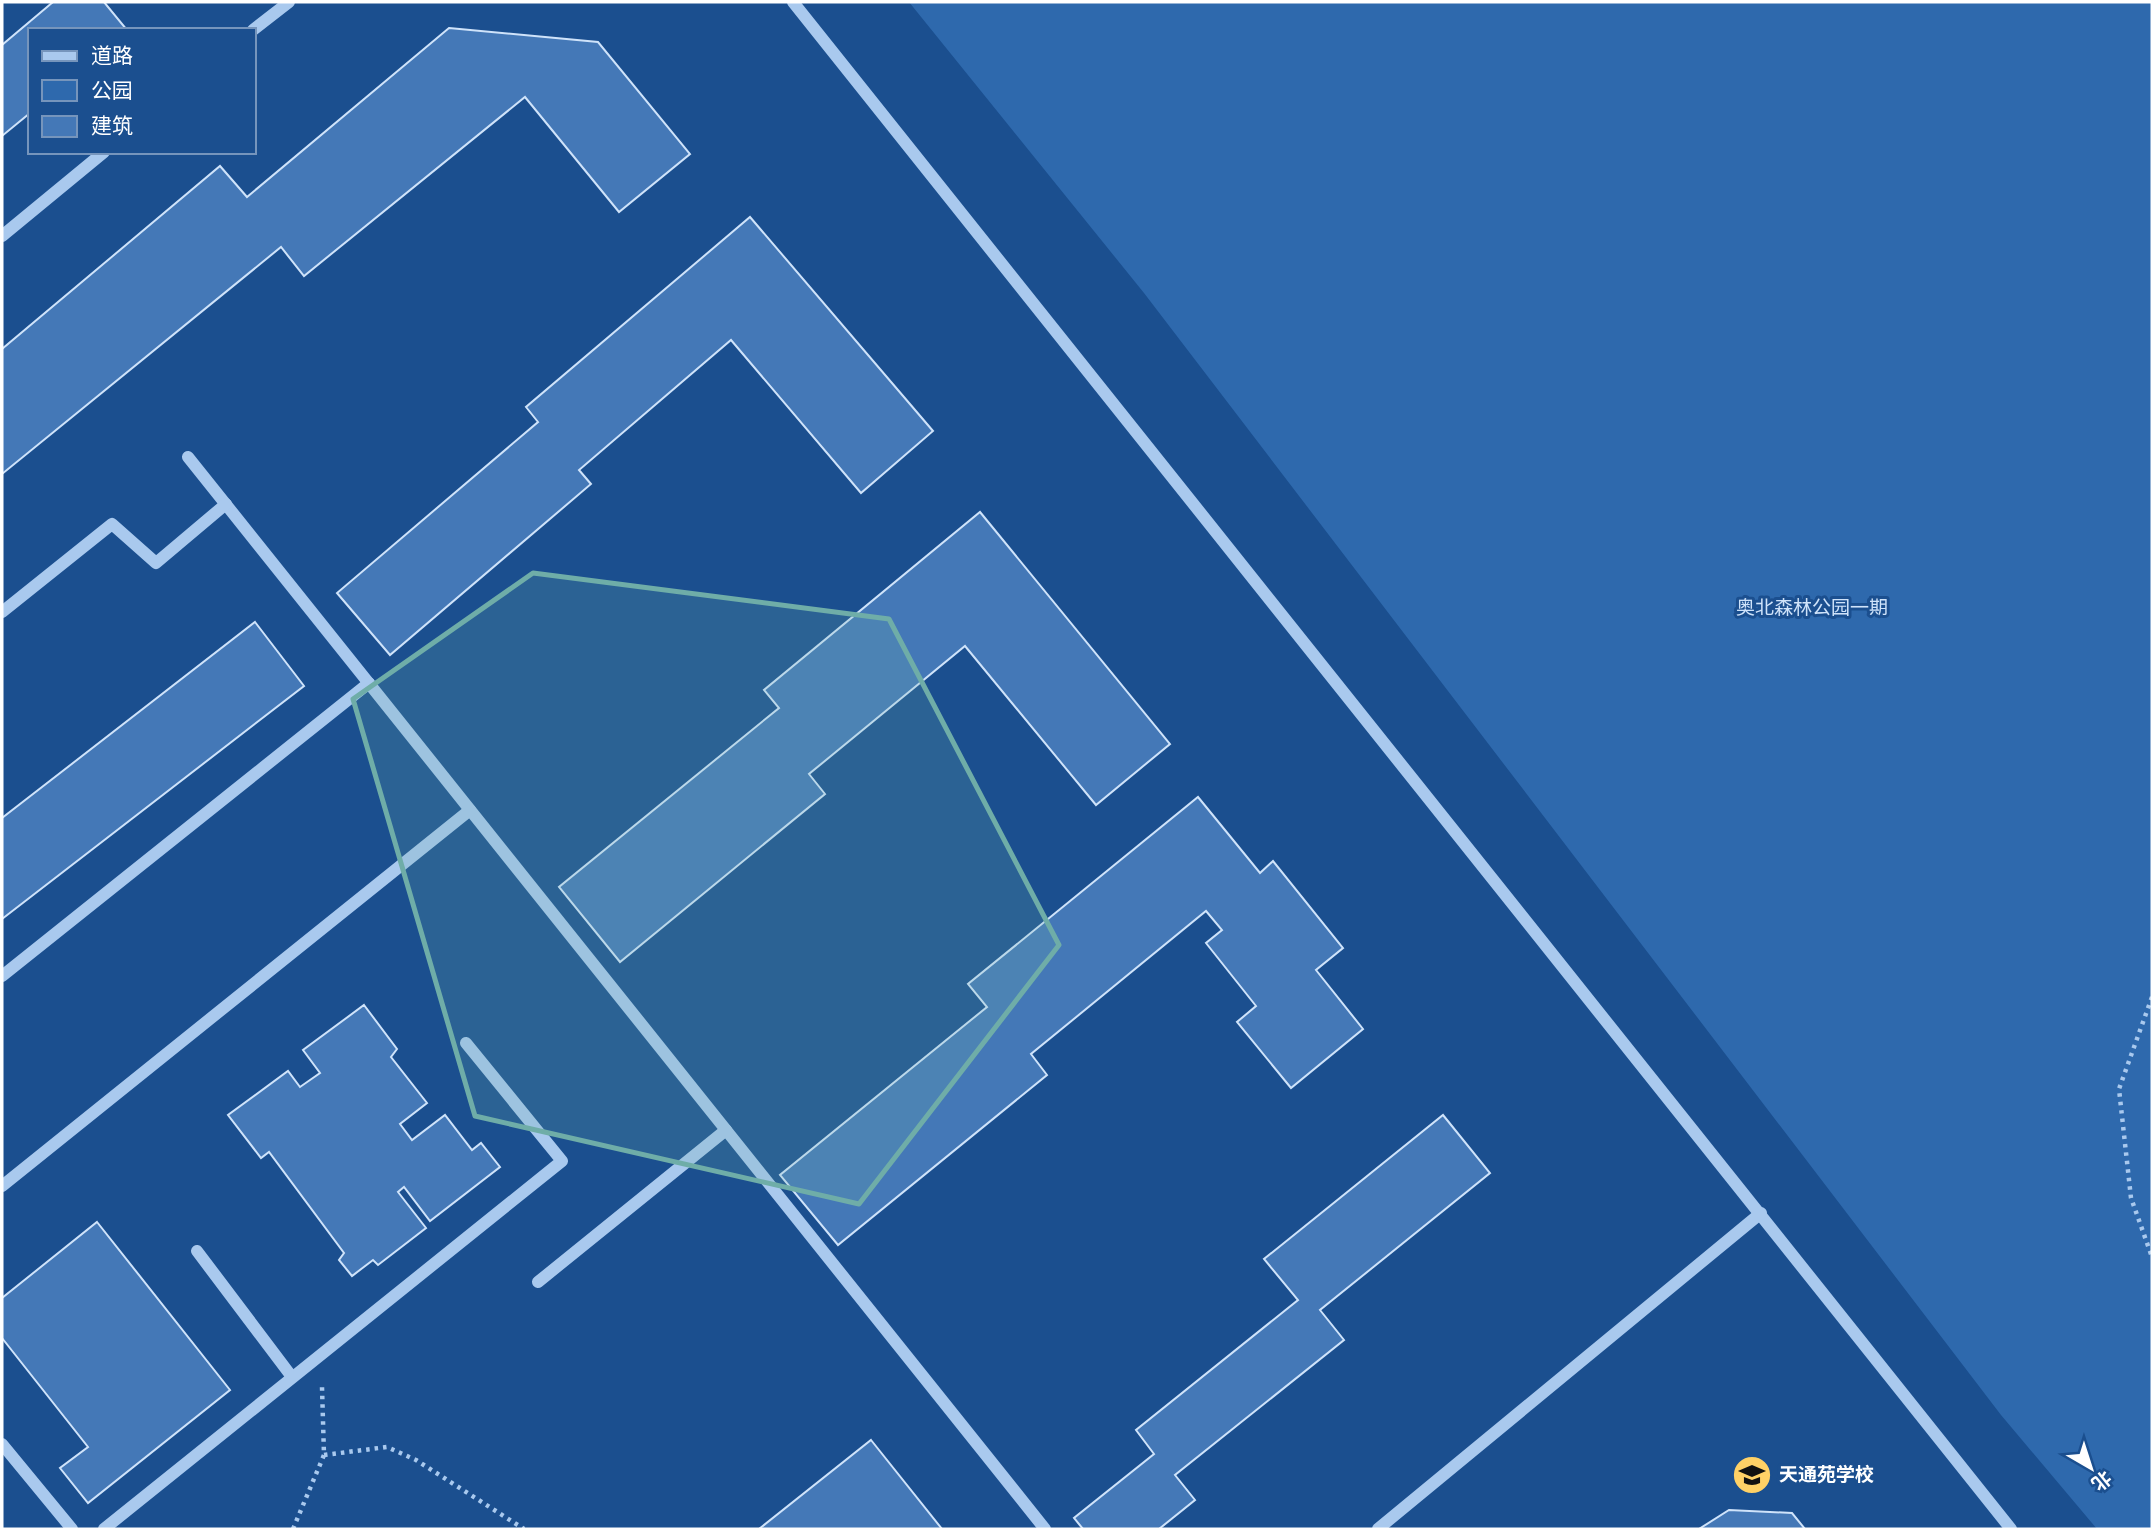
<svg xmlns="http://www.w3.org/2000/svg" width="2154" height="1531" viewBox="0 0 2154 1531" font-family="'Source Sans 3','Noto Sans SC',sans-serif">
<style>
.green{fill:#2e69ad}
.building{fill:#4478b7;stroke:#cfe3fa;stroke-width:2}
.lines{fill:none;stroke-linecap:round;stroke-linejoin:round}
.path{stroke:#a9c9ee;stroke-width:4.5;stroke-dasharray:3.5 5;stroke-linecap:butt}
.minor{stroke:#a9c9ee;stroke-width:12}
.marked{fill:#6fada8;fill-opacity:0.2;stroke:#6fada8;stroke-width:5;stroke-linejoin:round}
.labels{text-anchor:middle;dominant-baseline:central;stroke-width:6;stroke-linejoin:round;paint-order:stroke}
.park-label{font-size:19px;fill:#cfe3fa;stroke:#1b4f8f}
.poi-label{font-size:19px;font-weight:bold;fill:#fff;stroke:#1b4f8f;text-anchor:start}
</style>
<rect width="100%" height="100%" fill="#1b4f8f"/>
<path class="green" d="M909 2H2152V1529H2097L2001 1415 1144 293Z"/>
<g class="building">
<path d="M53 2H104L127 30H30V113L2 136V45Z"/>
<path d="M449 28 598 42 690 154 619 212 525 97 304 276 281 247 2 474V349L220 166 247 197Z"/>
<path d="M750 217 933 431 861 493 731 340 579 470 591 484 390 655 337 593 538 422 526 407Z"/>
<path d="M980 512 1170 744 1096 805 965 646 809 774 825 794 620 962 559 887 779 708 764 690Z"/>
<path d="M255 622 304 686 2 919V818Z"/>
<path d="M1198 797 1260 873 1273 861 1343 948 1316 970 1363 1029 1291 1088 1237 1022 1256 1006 1206 943 1222 930 1206 911 1031 1054 1047 1075 838 1245 780 1175 987 1007 968 984Z"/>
<path d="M364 1005 397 1049 391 1057 427 1103 400 1124 412 1140 445 1115 472 1150 481 1143 500 1167 430 1221 404 1187 398 1192 426 1228 378 1265 373 1260 352 1276 339 1260 344 1253 269 1152 261 1158 228 1115 288 1071 300 1087 320 1073 303 1050Z"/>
<path d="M1443 1115 1490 1173 1320 1310 1344 1340 1175 1475 1195 1500 1159 1529H1083L1074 1518 1154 1454 1136 1430 1298 1300 1264 1259Z"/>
<path d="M97 1222 230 1390 88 1503 60 1468 88 1447 2 1338V1298Z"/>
<path d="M871 1440 942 1529H759Z"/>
<path d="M1729 1510 1792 1513 1805 1529H1699Z"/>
</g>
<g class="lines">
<g class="path">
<path d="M2152 997 2119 1089 2131 1198 2152 1257"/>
<path d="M324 1455 387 1447 416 1460 524 1529"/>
<path d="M293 1529 324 1455 322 1387"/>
</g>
<g class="minor">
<path d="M793 2 2011 1529"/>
<path d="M253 30 289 2"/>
<path d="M2 236 104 152"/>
<path d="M188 457 1045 1529"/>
<path d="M2 612 112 524 156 563 226 504"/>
<path d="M2 976 369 683"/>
<path d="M2 1186 470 810"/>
<path d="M197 1251 292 1377"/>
<path d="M538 1282 726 1130"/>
<path d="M2 1444 72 1529"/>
<path d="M104 1529 562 1161 466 1043"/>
<path d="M1378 1529 1761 1213"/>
</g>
</g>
<path class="marked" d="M533 573 889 619 1059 945 859 1204 475 1116 353 699Z"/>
<defs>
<g id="school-disc" transform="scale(2.0125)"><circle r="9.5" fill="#ffd166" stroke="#1b4f8f"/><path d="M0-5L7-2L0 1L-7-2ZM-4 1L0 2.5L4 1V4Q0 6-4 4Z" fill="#111"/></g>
</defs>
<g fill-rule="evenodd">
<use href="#school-disc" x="1752" y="1475"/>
</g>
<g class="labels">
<g class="park-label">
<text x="1812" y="608">奥北森林公园一期</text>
</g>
<g class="poi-label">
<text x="1779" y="1475">天通苑学校</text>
</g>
</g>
<rect width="2154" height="1531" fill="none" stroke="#ffffff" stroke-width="7"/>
<rect x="28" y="28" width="228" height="126" fill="#1b4f8f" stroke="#7695bc" stroke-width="2"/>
<rect x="42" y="51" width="35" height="10" fill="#a9c9ee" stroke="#7695bc" stroke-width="2"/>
<text x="91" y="63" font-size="21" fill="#ffffff">道路</text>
<rect x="42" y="80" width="35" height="21" fill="#2e69ad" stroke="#7695bc" stroke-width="2"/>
<text x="91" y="98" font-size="21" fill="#ffffff">公园</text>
<rect x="42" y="116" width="35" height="21" fill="#4478b7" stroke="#7695bc" stroke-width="2"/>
<text x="91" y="133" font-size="21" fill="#ffffff">建筑</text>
<g transform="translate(2091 1468) rotate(141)" stroke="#1b4f8f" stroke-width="5" paint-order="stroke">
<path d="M0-5L12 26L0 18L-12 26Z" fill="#ffffff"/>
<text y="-10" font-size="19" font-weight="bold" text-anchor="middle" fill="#ffffff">北</text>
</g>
</svg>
